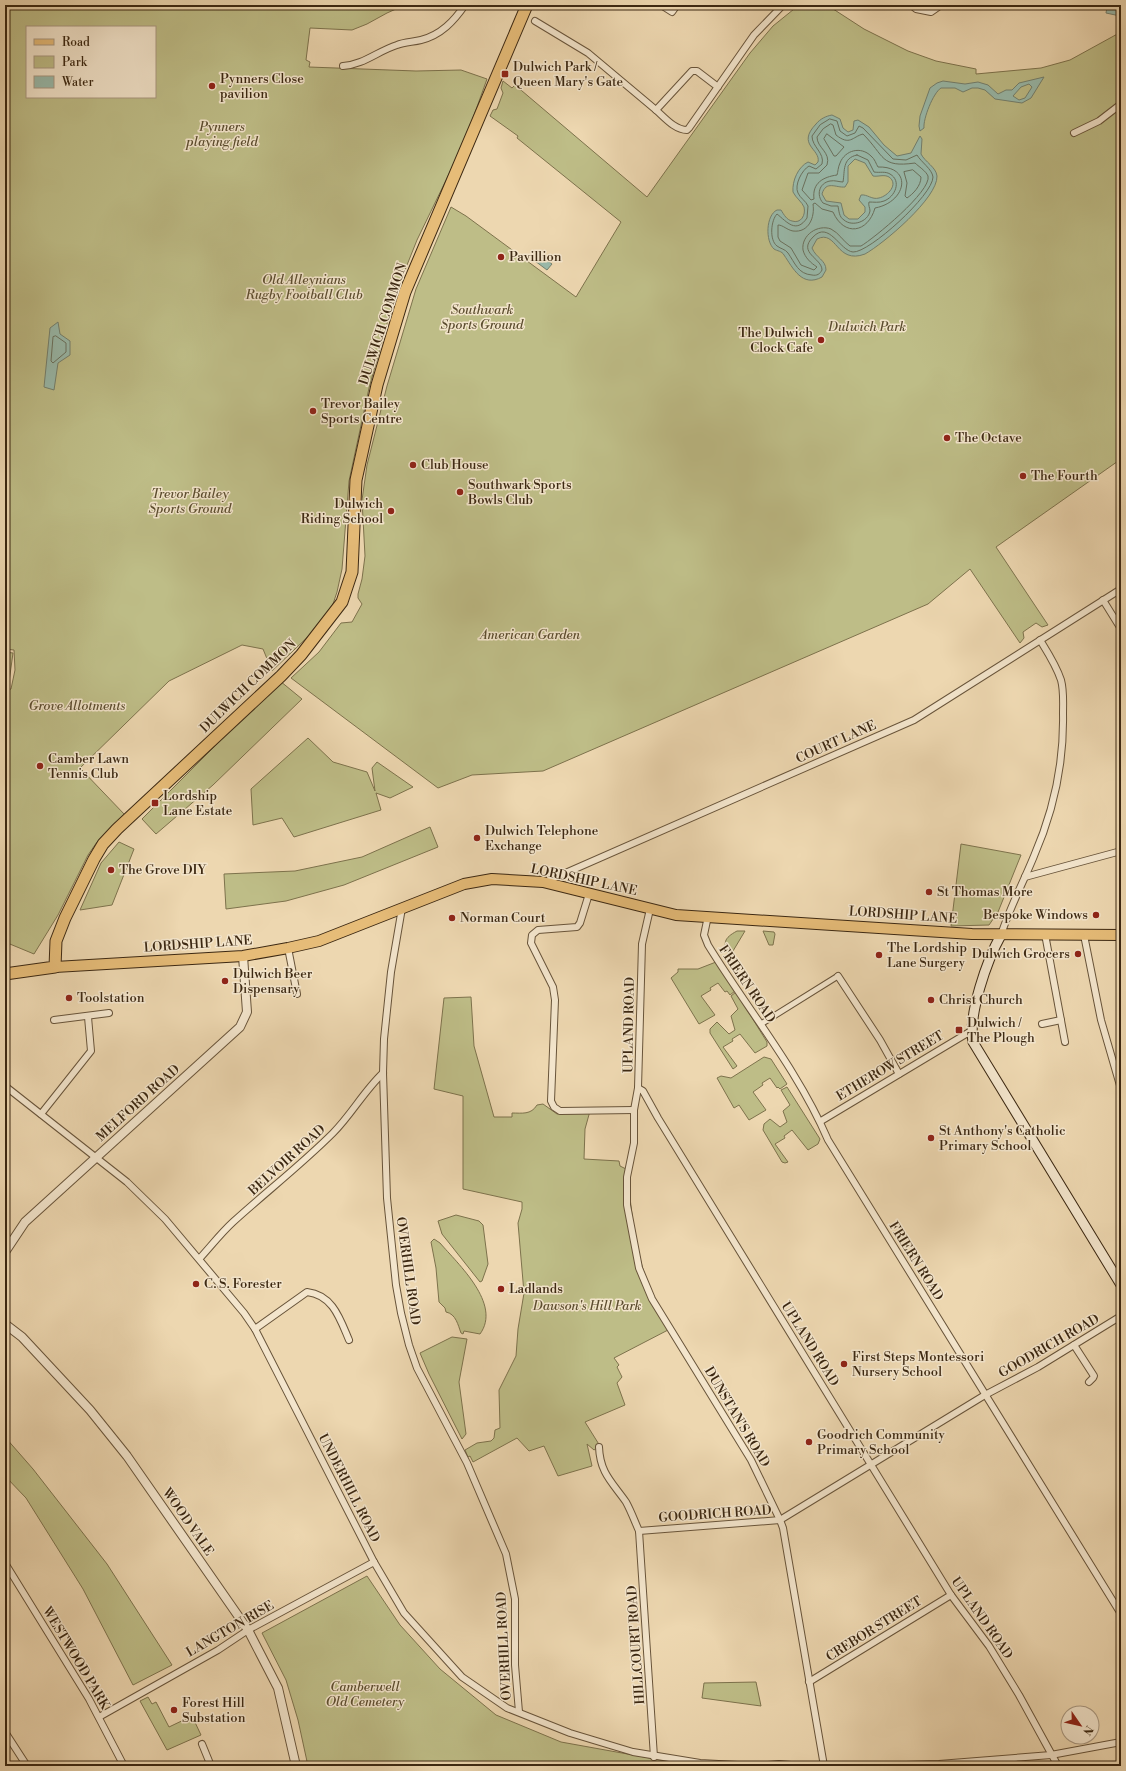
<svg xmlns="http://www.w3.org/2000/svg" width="1126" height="1771" viewBox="0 0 1126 1771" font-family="'Libre Bodoni',serif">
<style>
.green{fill:#bebd87;stroke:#7d724c;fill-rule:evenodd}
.water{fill:#99baab;stroke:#74806e;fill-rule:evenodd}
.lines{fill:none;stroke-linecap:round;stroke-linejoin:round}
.shore{stroke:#6a715e;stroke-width:1}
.pedestrian-casing{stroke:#68543a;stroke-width:7}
.minor-casing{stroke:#68543a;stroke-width:8}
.tertiary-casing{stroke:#68543a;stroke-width:10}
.secondary-casing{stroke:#3c2812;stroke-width:11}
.primary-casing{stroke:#3c2812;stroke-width:12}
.trunk-casing{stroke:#3c2812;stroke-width:13}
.pedestrian{stroke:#f3e5cc;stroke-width:5}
.minor{stroke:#f3e5cc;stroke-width:6}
.tertiary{stroke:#f3e5cc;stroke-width:8}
.secondary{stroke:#f3e5cc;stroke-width:9}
.primary{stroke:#e6bc78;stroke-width:10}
.trunk{stroke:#e6bc78;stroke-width:11}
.poi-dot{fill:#8f2418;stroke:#f3e5cc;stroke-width:1.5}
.labels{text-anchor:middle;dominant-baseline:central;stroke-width:3;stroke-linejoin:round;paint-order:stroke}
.poi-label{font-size:13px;fill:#3c2812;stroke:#f3e5cc;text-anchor:start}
.park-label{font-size:13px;font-style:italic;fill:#5c4d2f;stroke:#f3e5cc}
.street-label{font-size:13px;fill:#3c2812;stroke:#f3e5cc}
</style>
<rect width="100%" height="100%" fill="#edd7b0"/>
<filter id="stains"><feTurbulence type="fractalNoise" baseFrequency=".005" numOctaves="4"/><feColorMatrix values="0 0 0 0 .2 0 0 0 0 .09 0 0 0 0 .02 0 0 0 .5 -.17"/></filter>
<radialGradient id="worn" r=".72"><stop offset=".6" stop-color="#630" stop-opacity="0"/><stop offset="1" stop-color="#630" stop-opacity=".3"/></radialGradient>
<g class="green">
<path d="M5 5H405L387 13 367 24 352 30 310 28 306 60 310 62 309 67 416 71 461 70 487 79 464 143 417 240 395 295 369 388 349 481 342 569 337 592 333 604 317 628 272 671 263 649 242 645 169 681 80 768 125 815 97 842 88 855 58 915 34 954 5 942V691L11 689 15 670 14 650 5 649ZM27 27H155V97H27Z"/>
<path d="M799 5H827L864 29 908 51 936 61 976 69V74L1041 68 1070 60 1121 32V459L996 547 1048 625 1042 627 1036 623 1023 632 1024 638 1020 643 970 569 928 604 543 771 472 775 438 788 291 678 319 652 341 623 352 622 362 604 358 598V594L362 579 365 556 362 500 367 465 387 386 416 289 451 207 466 216 576 297 621 222 517 138 518 136 490 116 493 110 497 109 503 93 501 88 503 81 512 88 515 85 647 197 750 53 773 26Z"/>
<path d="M5 652 13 653 8 689H5Z"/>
<path d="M280 681 302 699 213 785 156 834 142 819Z"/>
<path d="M308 738 333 762 367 772 375 791 372 768 377 762 413 787 390 798 376 793 381 810 294 837 282 818 253 825 251 789Z"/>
<path d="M430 827 438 847 344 885 286 901 226 909 224 874 295 871 362 857Z"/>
<path d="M119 842 134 849 112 905 80 910 101 863Z"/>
<path d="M961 844 1021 855 998 912 989 925 951 926Z"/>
<path d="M737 931H745L730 956C722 943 724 938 737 931Z"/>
<path d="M763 931 774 932 775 934 773 945H769Z"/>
<path d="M716 962 735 991 730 995 727 991 725 992 718 983 710 988 711 990 701 996 715 1015 699 1024 671 978 678 972V969H698Z"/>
<path d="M736 992 767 1042V1046L755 1053 740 1034 732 1039 733 1041 723 1047 737 1066 733 1069 710 1033V1029L717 1022 729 1034 735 1030 731 1016 738 1009 731 996Z"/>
<path d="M471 997 474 1046 494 1117H512V1113C522 1113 531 1115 537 1105L543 1104 557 1114 590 1111 585 1129 584 1159 619 1161 620 1166 628 1170C631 1225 640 1281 668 1330L614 1358 619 1365 617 1367 622 1377 617 1383 625 1405 585 1422 600 1446 594 1450 587 1444 592 1466 558 1476 544 1446 529 1451 517 1438 473 1462 470 1456 468 1457 465 1450 477 1443 491 1441 494 1438 495 1430 500 1428 499 1390 516 1356 518 1329 524 1293 518 1223 522 1209V1202L463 1189V1096L434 1089 444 998Z"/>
<path d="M764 1057 771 1059 787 1084 780 1089 778 1087 777 1088 770 1078 762 1083 763 1085 753 1092 766 1110 749 1120 739 1105 734 1108 717 1078 721 1076 731 1078Z"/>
<path d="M787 1087 820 1139 818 1144 808 1150 792 1130 784 1136 785 1138 775 1144 788 1162 785 1163 782 1162 763 1130 764 1124 770 1119 780 1127 787 1122 783 1111 790 1105 781 1090Z"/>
<path d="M456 1215 479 1221 483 1225 488 1264 482 1281 480 1282 442 1234 438 1221Z"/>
<path d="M434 1239 440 1243C458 1264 502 1304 480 1334L464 1331 463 1334 461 1333C458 1325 456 1314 446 1312L445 1308 439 1302 436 1268 431 1242Z"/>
<path d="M452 1337 467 1339 459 1382 466 1434 462 1439 429 1374 420 1353Z"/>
<path d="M5 1437 33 1469 107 1564 172 1665 133 1685 83 1589 26 1498 5 1476Z"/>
<path d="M367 1576 400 1625 440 1669 496 1715 561 1742 694 1766H308L298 1720 286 1680 262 1633Z"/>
<path d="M756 1682 761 1706 702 1698 704 1683Z"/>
<path d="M148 1697 152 1704 156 1702 169 1727 192 1716 201 1735 167 1750 140 1701Z"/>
</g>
<g class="water">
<path d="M1107 7 1121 10 1120 16 1106 13Z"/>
<path d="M1044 77 1031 98 1022 103 995 99 985 90 978 88H972L963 92 955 88H941C933 93 923 119 924 128L920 131 919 126 920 116 930 88 937 83 943 81 965 84 978 82 988 85 998 94 1006 90H1012L1019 83ZM1029 84 1032 87 1025 98 1019 100 1013 96 1021 87Z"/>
<path d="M832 115 840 119 843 128 848 132 853 130 854 121 858 120 869 127 884 145 897 156 911 153 920 136 922 139 921 154C925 162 936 167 937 176 938 198 883 244 865 254 836 265 837 229 817 239L812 248C816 258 826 260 826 270L822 277C802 288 793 268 784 255 782 251 777 251 774 249 765 241 766 215 777 210H781C784 215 787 220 792 221 801 224 806 215 804 207 802 202 796 198 793 192 792 181 798 167 808 162L815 165 818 162C821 149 796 145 816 124 820 119 826 116 832 115ZM855 159 865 163 873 176C878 177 884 174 889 177 899 184 888 196 879 198 872 200 867 194 861 195L859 200 865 207V212L858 219H849L844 215 841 203 826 201 822 194C826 180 836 188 845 187L848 182V166Z"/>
<path d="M540 255 552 264 547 270 535 261Z"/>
<path d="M58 322 60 334 70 341V355L58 363 54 390 44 387 50 328Z"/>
</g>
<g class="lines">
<g class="shore">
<path d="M830 119 837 121 840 131 847 136 855 133 859 126 863 128 893 159 906 160 917 155C921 162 932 169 933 177 933 195 869 253 853 252 840 251 829 220 813 237 797 253 822 258 822 270 820 274 817 276 812 275 798 274 795 263 788 253 785 249 781 249 777 246 769 240 771 220 777 214 787 222 796 234 807 218L808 206C806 201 800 198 798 193 794 185 802 170 809 166L816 169 822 164C825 153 812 147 812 136L820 125Z"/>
<path d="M831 124 833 125 836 135C850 146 852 137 863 134 885 156 880 168 915 163 918 166 926 171 928 176 932 191 873 239 861 246H850C843 241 839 233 831 229 818 224 801 235 803 250 805 258 811 263 817 267L814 270 801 265 791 248 780 241 778 237V225C783 225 787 230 793 231 809 233 815 217 813 204L815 203 822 209 833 212C844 237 868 233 875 208 907 202 913 166 878 167 876 164 875 159 871 156 861 146 845 150 840 163 838 167 838 172 837 175 823 177 812 183 814 199L811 200 802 190 808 173H819L827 165C831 152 817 148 817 137L823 129Z"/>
<path d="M827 134 844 147 836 156H834L824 139Z"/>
<path d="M857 155 868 160 874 172C880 173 885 171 890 174 902 181 895 197 884 201 879 203 874 202 869 202 868 205 870 208 870 211 868 222 852 227 844 220 839 217 839 211 838 206H831L823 203C816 195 819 183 830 181 835 180 839 182 843 182 845 171 842 158 857 155Z"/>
<path d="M913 170 921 177C921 186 913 194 907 198L905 196 907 183 904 172Z"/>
<path d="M56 336 66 343V352L53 363 51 361 53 337Z"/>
</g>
<g class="pedestrian-casing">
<path id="pedestrian" d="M761 1024 838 976"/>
</g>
<g class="minor-casing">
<g id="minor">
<path d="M661 5 672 12 677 5"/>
<path d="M911 5 916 9 931 12 941 5"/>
<path d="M535 21 588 53 656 110"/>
<path d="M343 66C363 65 378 51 397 45 404 42 413 42 421 40 441 35 454 21 465 5"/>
<path d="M718 87 697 71H692L656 110C665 118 675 130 687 130L689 128 754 35 783 5"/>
<path d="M1074 133 1099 121 1121 104"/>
<path d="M1103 600 1121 629"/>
<path d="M1025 877 1121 851"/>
<path d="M545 882 914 720 1121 589"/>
<path d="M589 894 580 923 577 927 538 930 532 935 531 943 553 987 555 1000 551 1101 554 1107 560 1111 634 1110"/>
<path d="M402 908 391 972 384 1039 383 1073 387 1198 396 1285 401 1313 409 1345 417 1368 467 1463 506 1554 515 1599V1665L519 1712"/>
<path d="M650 909 642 944 638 1088 643 1091 658 1118 951 1595 989 1646 1019 1695 1058 1766"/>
<path d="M708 916 704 935 708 945C748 1010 798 1070 828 1140L1121 1614"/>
<path d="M1045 934 1065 1042"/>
<path d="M1001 935C1010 907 1023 883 1034 856 1054 810 1064 764 1063 714 1063 703 1064 691 1061 680 1056 665 1048 653 1040 640"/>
<path d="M1084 935 1101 1020 1121 1089"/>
<path d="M288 948 297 994"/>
<path d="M838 976 880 1040 899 1074"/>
<path d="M54 1020 109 1013"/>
<path d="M1042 1024 1061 1020"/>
<path d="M5 1086 127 1182 165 1219 244 1313 255 1329 374 1562 404 1613 462 1677 507 1708 570 1733 633 1752 700 1763 756 1766"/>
<path d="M638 1088 634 1110V1143L627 1177V1205L639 1268 652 1299 751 1460 780 1520 783 1528 824 1766"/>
<path d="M41 1114 91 1051 88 1017"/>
<path d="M821 1121 971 1031"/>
<path d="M200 1258C211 1246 221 1233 233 1222 266 1192 301 1165 333 1133 351 1115 364 1091 383 1073"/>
<path d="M255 1329 307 1292C333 1295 340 1319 349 1340"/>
<path d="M1074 1345 1094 1376 1093 1378 1089 1382"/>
<path d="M599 1447C600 1473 612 1482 626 1502 631 1511 635 1522 639 1531L654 1757"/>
<path d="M639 1531 780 1520 985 1395 1038 1367 1121 1316"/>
<path d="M5 1563 89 1699 124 1766"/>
<path d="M809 1682 951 1595"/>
<path d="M99 1717 218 1650 248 1630 374 1562"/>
<path d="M5 1732 27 1766"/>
<path d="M202 1744 211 1766"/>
<path d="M758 1766 779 1764 803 1766"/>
<path d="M873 1766 939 1764 1051 1755 1121 1742"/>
</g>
</g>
<g class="tertiary-casing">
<g id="tertiary">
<path d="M5 1252 25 1222 240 1027 247 1012 243 956"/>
<path d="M5 1324 22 1337 90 1410 127 1456 248 1630 278 1688 296 1766"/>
</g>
</g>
<g class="secondary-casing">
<path id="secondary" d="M1001 935C987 960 968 1014 973 1042L1121 1285"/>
</g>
<g class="primary-casing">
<path id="primary" d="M55 967 243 956 288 948 319 941 464 884 492 879 543 882 676 915 972 934 1121 935"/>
</g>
<g class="trunk-casing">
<path id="trunk" d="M5 974 55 967 56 941 65 918 94 859 103 844 117 829 281 676 301 655 342 602 352 572 356 480 377 385 405 292 527 5"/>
</g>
<use href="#pedestrian" class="pedestrian"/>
<use href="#minor" class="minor"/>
<use href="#tertiary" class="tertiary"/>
<use href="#secondary" class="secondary"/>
<use href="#primary" class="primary"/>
<use href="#trunk" class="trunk"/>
</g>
<g class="poi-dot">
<rect x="501" y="70" width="8" height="8" rx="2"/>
<circle cx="212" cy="86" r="4"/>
<circle cx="501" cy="257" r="4"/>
<circle cx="821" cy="340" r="4"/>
<circle cx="313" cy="411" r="4"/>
<circle cx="947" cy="438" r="4"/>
<circle cx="413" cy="465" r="4"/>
<circle cx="1023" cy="476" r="4"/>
<circle cx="460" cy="492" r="4"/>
<circle cx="391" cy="511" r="4"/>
<circle cx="40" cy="766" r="4"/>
<rect x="151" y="799" width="8" height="8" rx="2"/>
<circle cx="477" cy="838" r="4"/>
<circle cx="111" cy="870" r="4"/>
<circle cx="929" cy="892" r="4"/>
<circle cx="1096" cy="915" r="4"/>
<circle cx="452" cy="918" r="4"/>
<circle cx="1078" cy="954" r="4"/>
<circle cx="879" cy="955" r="4"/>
<circle cx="225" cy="981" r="4"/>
<circle cx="69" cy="998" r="4"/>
<circle cx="931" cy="1000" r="4"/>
<rect x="955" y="1026" width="8" height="8" rx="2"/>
<circle cx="931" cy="1138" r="4"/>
<circle cx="196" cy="1284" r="4"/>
<circle cx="501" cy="1289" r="4"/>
<circle cx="844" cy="1364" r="4"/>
<circle cx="809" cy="1442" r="4"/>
<circle cx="174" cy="1710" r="4"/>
</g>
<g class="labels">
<g class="poi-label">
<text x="513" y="67">Dulwich Park /<tspan x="513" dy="15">Queen Mary's Gate</tspan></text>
<text x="220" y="79">Pynners Close<tspan x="220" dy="15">pavilion</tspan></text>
<text x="509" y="257">Pavillion</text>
<text x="813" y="333" text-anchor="end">The Dulwich<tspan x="813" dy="15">Clock Cafe</tspan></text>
<text x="321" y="404">Trevor Bailey<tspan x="321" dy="15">Sports Centre</tspan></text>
<text x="955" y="438">The Octave</text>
<text x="421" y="465">Club House</text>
<text x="1031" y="476">The Fourth</text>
<text x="468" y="485">Southwark Sports<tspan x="468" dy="15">Bowls Club</tspan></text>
<text x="383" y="504" text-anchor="end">Dulwich<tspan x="383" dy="15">Riding School</tspan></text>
<text x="48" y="759">Camber Lawn<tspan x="48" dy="15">Tennis Club</tspan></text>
<text x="163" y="796">Lordship<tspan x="163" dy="15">Lane Estate</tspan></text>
<text x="485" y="831">Dulwich Telephone<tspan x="485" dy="15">Exchange</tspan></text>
<text x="119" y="870">The Grove DIY</text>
<text x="937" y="892">St Thomas More</text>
<text x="1088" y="915" text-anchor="end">Bespoke Windows</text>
<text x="460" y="918">Norman Court</text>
<text x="887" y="948">The Lordship<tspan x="887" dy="15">Lane Surgery</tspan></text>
<text x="1070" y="954" text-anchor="end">Dulwich Grocers</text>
<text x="233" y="974">Dulwich Beer<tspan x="233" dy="15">Dispensary</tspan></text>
<text x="77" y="998">Toolstation</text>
<text x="939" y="1000">Christ Church</text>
<text x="967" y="1023">Dulwich /<tspan x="967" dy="15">The Plough</tspan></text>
<text x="939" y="1131">St Anthony's Catholic<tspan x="939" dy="15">Primary School</tspan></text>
<text x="204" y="1284">C. S. Forester</text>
<text x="509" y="1289">Ladlands</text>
<text x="852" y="1357">First Steps Montessori<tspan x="852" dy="15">Nursery School</tspan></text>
<text x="817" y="1435">Goodrich Community<tspan x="817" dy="15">Primary School</tspan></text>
<text x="182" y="1703">Forest Hill<tspan x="182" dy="15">Substation</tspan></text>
</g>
<g class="park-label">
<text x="222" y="127">Pynners<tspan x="222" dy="15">playing field</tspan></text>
<text x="304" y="280">Old Alleynians<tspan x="304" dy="15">Rugby Football Club</tspan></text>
<text x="482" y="310">Southwark<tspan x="482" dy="15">Sports Ground</tspan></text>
<text x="867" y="327">Dulwich Park</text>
<text x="190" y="494">Trevor Bailey<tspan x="190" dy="15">Sports Ground</tspan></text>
<text x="530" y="635">American Garden</text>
<text x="77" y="706">Grove Allotments</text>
<text x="587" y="1306">Dawson's Hill Park</text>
<text x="365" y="1687">Camberwell<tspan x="365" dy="15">Old Cemetery</tspan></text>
</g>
<g class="street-label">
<text transform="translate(383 324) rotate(-72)">DULWICH COMMON</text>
<text transform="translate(248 686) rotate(-44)">DULWICH COMMON</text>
<text transform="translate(836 742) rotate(-24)">COURT LANE</text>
<text transform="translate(584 880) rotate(12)">LORDSHIP LANE</text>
<text transform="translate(903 915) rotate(4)">LORDSHIP LANE</text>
<text transform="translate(198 944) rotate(-4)">LORDSHIP LANE</text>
<text transform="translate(747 984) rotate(56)">FRIERN ROAD</text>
<text transform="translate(629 1025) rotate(-89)">UPLAND ROAD</text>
<text transform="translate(890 1066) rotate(-31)">ETHEROW STREET</text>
<text transform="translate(138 1103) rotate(-42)">MELFORD ROAD</text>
<text transform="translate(287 1160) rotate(-42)">BELVOIR ROAD</text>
<text transform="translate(916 1261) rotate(58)">FRIERN ROAD</text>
<text transform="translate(408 1271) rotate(82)">OVERHILL ROAD</text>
<text transform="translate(810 1344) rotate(58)">UPLAND ROAD</text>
<text transform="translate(1049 1346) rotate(-30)">GOODRICH ROAD</text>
<text transform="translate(737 1417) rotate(59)">DUNSTAN'S ROAD</text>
<text transform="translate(349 1488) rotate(63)">UNDERHILL ROAD</text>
<text transform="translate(715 1514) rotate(-4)">GOODRICH ROAD</text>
<text transform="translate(188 1522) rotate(55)">WOOD VALE</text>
<text transform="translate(982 1618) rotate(55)">UPLAND ROAD</text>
<text transform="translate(230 1629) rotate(-30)">LANGTON RISE</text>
<text transform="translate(874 1629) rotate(-32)">CREBOR STREET</text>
<text transform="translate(636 1645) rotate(-94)">HILLCOURT ROAD</text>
<text transform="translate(504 1646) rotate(-93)">OVERHILL ROAD</text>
<text transform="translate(76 1658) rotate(59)">WESTWOOD PARK</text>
</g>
</g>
<rect width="1126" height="1771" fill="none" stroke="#edd7b0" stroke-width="20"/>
<rect x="6" y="6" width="1114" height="1759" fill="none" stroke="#3c2812" stroke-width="2"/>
<rect x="10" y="10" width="1106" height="1751" fill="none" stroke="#3c2812"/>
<rect x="26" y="26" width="130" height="72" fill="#f3e5cc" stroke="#aa9982"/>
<rect x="34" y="39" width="20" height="6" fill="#e6bc78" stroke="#aa9982"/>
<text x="62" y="46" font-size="12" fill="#3c2812">Road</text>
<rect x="34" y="56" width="20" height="12" fill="#bebd87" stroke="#aa9982"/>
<text x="62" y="66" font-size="12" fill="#3c2812">Park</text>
<rect x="34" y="76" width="20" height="12" fill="#99baab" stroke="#aa9982"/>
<text x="62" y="86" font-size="12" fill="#3c2812">Water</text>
<g transform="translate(1080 1725) rotate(124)"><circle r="19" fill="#f3e5cc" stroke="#aa9982"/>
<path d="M0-3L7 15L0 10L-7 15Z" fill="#8f2418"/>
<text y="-6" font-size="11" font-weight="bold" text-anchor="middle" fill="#3c2812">N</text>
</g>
<rect width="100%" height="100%" filter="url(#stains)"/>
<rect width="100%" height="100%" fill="url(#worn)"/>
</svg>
